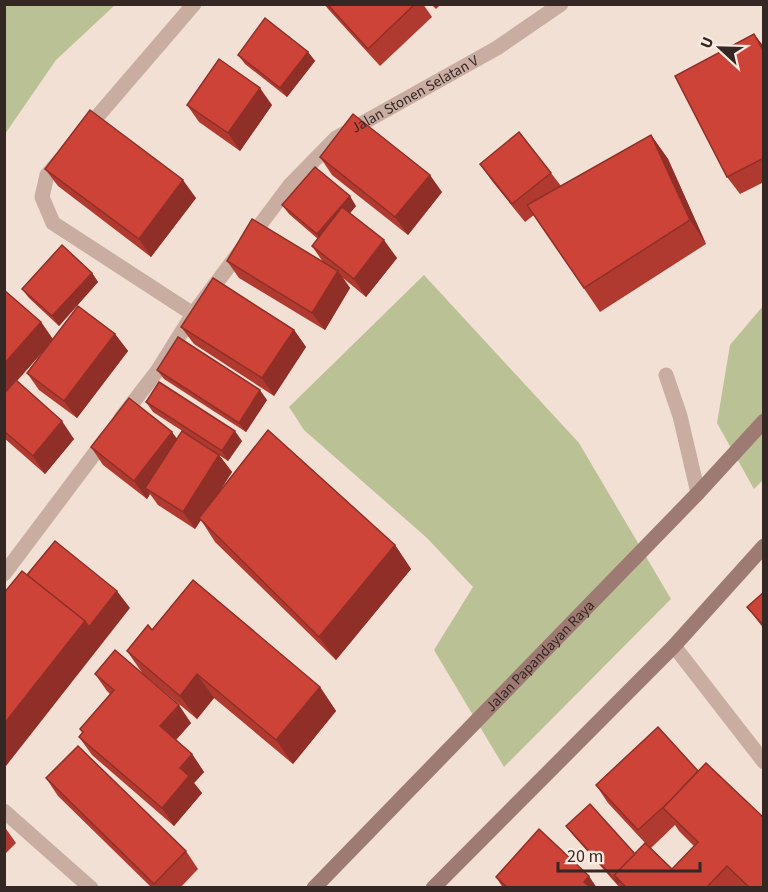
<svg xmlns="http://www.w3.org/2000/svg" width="768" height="892" viewBox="0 0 768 892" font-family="'Source Sans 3',sans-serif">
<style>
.green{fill:#bac195}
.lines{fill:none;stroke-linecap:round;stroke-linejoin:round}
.lane{stroke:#caada1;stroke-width:15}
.street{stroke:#caada1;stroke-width:15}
.secondary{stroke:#9e7b72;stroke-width:15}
.wall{fill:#b03a30;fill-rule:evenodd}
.shaded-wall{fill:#902f27}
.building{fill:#cd4338;stroke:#902f27;stroke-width:1.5}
.labels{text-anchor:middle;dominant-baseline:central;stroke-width:5;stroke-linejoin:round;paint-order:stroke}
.street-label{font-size:15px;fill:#342724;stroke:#faeae1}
</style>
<rect width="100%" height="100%" fill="#f2e0d5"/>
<g class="green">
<path d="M5 4 115 5 56 60 5 134Z"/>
<path d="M424 275 579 443 671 599 504 767 434 650 473 587 427 538 304 430 289 407Z"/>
<path d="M763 306V480L754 489 717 423 730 345Z"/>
</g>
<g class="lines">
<path class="lane" d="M666 375 680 416 698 493"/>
<g class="street">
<path d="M84 132 194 4"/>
<path d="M61 159 47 175 42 197 53 223 193 314"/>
<path id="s1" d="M121 418 158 370 193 314 290 185 336 138 497 48 561 4"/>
<path d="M4 574 107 437"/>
<path d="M674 646 764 762"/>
<path d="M4 811 91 888"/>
</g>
<g class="secondary">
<path id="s2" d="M314 888 698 493 764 421"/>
<path d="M433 888 674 646 764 546"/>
</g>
</g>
<g class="wall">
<path d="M324 4H423L432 17 380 66 329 10Z"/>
<path d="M431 4H441L436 9Z"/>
<path d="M754 34 764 47V182L740 194 727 177Z"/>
<path d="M308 52 315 61 287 97 245 64 238 55Z"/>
<path d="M187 105H272L240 151 199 122Z"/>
<path d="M651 135 668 159 706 244 600 312 534 215 525 222 492 181 480 164 551 173 561 186Z"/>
<path d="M320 157 442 192 408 235 332 175Z"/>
<path d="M45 169 196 198 151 257 58 186Z"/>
<path d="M282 205 356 206 350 213 397 258 366 297 343 278 350 288 325 330 239 278 227 261 323 262 312 246 318 239 289 214Z"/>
<path d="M92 273 98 282 59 326 29 298 22 289Z"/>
<path d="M4 290 41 322 53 339 115 334 128 351 77 418 39 390 27 373 47 347 17 381 74 439 45 474 4 438Z"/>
<path d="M181 327 294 330 306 347 274 396 194 344Z"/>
<path d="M157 370 267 400 246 432 164 379Z"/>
<path d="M146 402 242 441 228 461 219 455 232 472 216 497 395 545 411 569 336 660 215 542 201 520 195 529 158 505 150 494 147 499 103 465 91 447 177 438 215 452 153 412Z"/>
<path d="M764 592V629L747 607Z"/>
<path d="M152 630 320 687 336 711 293 764 214 698 197 719 143 674 127 651Z"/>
<path d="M95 674 191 723 176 740 192 754 204 772 194 783 202 793 174 826 92 755 79 737 83 733 80 729 110 694 107 691Z"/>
<path d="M658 727 764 888H620L573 835 566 826 635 854 647 845 608 803 596 785ZM675 825 679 831 694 846 672 869 651 848Z"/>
<path d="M46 778 186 851 198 869 180 888H152L58 796Z"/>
<path d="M4 826 16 843 4 855Z"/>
<path d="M496 877 597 888H503Z"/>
</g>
<g class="shaded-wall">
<path d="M754 34 764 47V52Z"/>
<path d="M308 52 315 61 287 97 280 88Z"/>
<path d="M260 88 272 105 240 151 228 133Z"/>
<path d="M651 135 668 159 706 244 690 220Z"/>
<path d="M430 175 442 192 408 235 395 217Z"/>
<path d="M183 180 196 198 151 257 139 239Z"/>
<path d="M350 196 356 206 324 244 317 234Z"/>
<path d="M384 240 397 258 366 297 354 279Z"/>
<path d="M338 271 350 288 325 330 312 313Z"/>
<path d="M92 273 98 282 59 326 52 316Z"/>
<path d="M41 322 53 340 4 395V364Z"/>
<path d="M294 330 306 347 274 396 262 378Z"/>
<path d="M115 334 128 351 77 418 64 401Z"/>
<path d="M260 390 267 400 246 432 239 423Z"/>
<path d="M62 421 74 439 45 474 33 456Z"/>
<path d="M235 431 242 441 228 461 222 451Z"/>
<path d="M172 432 185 449 145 488 150 494 147 499 134 481Z"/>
<path d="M219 455 232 472 195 529 183 512Z"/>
<path d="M395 545 411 569 336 660 319 637Z"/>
<path d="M117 591 130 608 6 766 4 763V724L85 621Z"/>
<path d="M197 674 214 698 197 719 180 696Z"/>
<path d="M320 687 336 711 293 764 276 740Z"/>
<path d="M179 705 191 723 172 744 160 726Z"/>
<path d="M192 754 204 772 194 783 202 793 174 826 162 808 180 768Z"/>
<path d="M589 876 597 888H588L584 882Z"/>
</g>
<g class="building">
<path d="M327 4H415L368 49Z"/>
<path d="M265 18 308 52 280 88 238 55Z"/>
<path d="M754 34 764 52V158L727 177 675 76Z"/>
<path d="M219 59 260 88 228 133 187 105Z"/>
<path d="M90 110 183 180 139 239 45 169Z"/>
<path d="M353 114 430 175 395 217 320 157Z"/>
<path d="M519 132 551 173 512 204 480 164Z"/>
<path d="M651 135 690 220 584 288 527 205Z"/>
<path d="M315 167 350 196 317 234 282 205Z"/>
<path d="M342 207 384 240 354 279 312 246Z"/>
<path d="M252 219 338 271 312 313 227 261Z"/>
<path d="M62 245 92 273 52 316 22 289Z"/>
<path d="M213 278 294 330 262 378 181 327Z"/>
<path d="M4 290 41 322 4 364Z"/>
<path d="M78 306 115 334 64 401 27 373Z"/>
<path d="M178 337 260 390 239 423 157 370Z"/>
<path d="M16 380 62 421 33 456 4 431V394Z"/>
<path d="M159 382 235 431 222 451 146 402Z"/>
<path d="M129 398 172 432 134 481 91 447Z"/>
<path d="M268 430 395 545 319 637 199 518Z"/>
<path d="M182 431 219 455 183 512 145 488Z"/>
<path d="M55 541 117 591 89 627 85 621 27 575Z"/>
<path d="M22 571 85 621 4 724V593Z"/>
<path d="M193 580 320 687 276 740 197 674 180 696 127 651 148 625 152 630Z"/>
<path d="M764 592V626L747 607Z"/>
<path d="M115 650 179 705 160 726 192 754 180 768 189 776 162 808 79 737 83 732 80 729 114 690 95 674Z"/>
<path d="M658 727 698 771 670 801 638 830 596 785Z"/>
<path d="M78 746 186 851 154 884 46 778Z"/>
<path d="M706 763 764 818V888H750L727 866 706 888H627L614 875 645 843 672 869 698 842 663 808Z"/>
<path d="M590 804 635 854 614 875 619 882 618 883 566 826Z"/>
<path d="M539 829 589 876 584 882 591 888H508L496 877Z"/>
</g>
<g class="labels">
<g class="street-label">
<text stroke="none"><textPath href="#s1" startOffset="444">Jalan Stonen Selatan V</textPath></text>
<text stroke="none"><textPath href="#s2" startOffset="324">Jalan Papandayan Raya</textPath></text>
</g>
</g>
<rect width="768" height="892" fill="none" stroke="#342724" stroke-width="12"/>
<g transform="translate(720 48) rotate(292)" stroke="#faeae1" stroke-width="4.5" paint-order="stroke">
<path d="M0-4.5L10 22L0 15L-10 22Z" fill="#342724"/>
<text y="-9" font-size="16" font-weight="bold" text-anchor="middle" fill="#342724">U</text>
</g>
<path d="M558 862v9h142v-9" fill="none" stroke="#342724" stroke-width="3"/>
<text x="567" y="862" font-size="18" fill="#342724" stroke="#faeae1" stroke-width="4.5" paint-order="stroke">20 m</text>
</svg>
